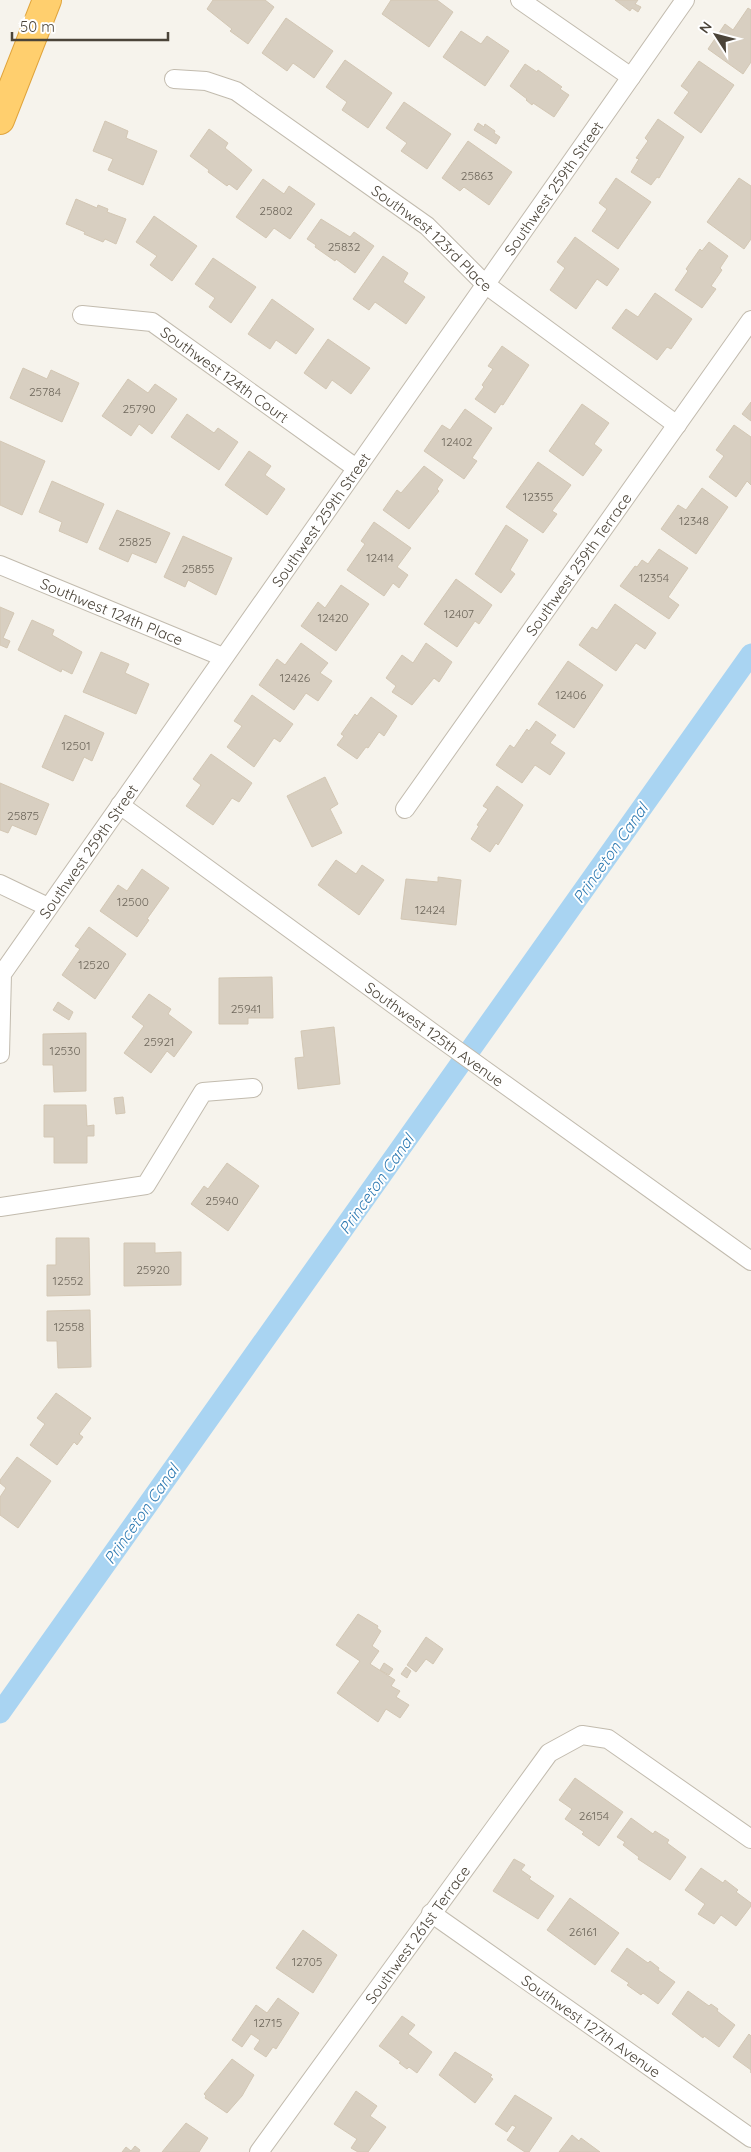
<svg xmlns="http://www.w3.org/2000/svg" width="751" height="2152" viewBox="0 0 751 2152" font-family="Quicksand,sans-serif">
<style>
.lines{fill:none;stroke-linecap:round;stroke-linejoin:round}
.canal{stroke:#a9d4f2;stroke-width:21}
.building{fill:#d8cfc1;stroke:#d3c7b4}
.minor-casing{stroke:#c2bbae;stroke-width:20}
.motorway-casing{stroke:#e0a43c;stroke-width:30}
.minor{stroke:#fff;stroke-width:18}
.motorway{stroke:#ffcf6e;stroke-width:28}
.labels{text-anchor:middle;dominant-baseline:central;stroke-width:4;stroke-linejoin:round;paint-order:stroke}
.number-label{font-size:12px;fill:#6e675b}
.street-label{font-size:15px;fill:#4b4439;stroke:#fff}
.water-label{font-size:16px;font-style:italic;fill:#2e7ab2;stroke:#fff}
</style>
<rect width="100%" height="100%" fill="#f6f3ec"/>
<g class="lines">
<path class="canal" d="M0 1713 751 654"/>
</g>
<g class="building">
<path d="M213 0H265L274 7 248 44 230 31 232 29 207 9Z"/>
<path d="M391 0H437L453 12 429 47 382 14Z"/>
<path d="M615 0H638L635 4 641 7 638 12 632 8 630 11Z"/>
<path d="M748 8 751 10V62L743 74 708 49 725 24 733 30Z"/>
<path d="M286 18 333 51 314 78 293 63 287 71 262 53Z"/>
<path d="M461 31 481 44 487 36 509 51 485 86 443 57Z"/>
<path d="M345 60 392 93 368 128 342 110 347 102 326 87Z"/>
<path d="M699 61 734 85 701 133 674 113 689 92 681 86Z"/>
<path d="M525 64 537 72 538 70 562 87 560 89 569 95 554 117 533 103 532 105 526 100 527 99 510 86Z"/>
<path d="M404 102 451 134 427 169 401 151 407 143 386 128Z"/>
<path d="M658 119 684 137 659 178 657 177 651 185 631 172 639 159 636 158 648 141 645 138Z"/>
<path d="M105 121 128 131 126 138 157 151 143 185 108 170 113 159 93 151Z"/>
<path d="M478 123 484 127 485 124 495 131 494 133 500 137 496 144 474 130Z"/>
<path d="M209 129 228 143 225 148 252 170 237 190 229 184 227 186 208 172 209 170 190 156Z"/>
<path d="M468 141 512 172 489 205 464 187 460 191 442 178Z"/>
<path d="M616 178 651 202 618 249 592 231 607 209 599 203Z"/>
<path d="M739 178 751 186V239L744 249 707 222Z"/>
<path d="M263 179 284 194 289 186 315 204 290 239 274 228 266 238 236 217Z"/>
<path d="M76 199 97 208 98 205 108 209 107 212 126 219 116 244 105 239 103 242 84 234 85 232 66 224Z"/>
<path d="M154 216 197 246 172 281 150 265 157 256 136 242Z"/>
<path d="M321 219 350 237 354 232 374 246 355 273 336 259 335 261 315 247 316 245 307 239Z"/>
<path d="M575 237 619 269 607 286 597 279 576 309 550 290 565 268 557 262Z"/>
<path d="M709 242 728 256 720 268 722 270 711 286 716 289 702 308 675 290 688 271 686 269 700 249 702 251Z"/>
<path d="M383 256 408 273 403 282 425 297 406 324 375 302 369 310 353 299Z"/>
<path d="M213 258 256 287 231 323 209 307 215 298 195 284Z"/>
<path d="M655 293 692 319 671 349 667 347 657 360 612 328 626 309 638 317Z"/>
<path d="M272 299 314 329 296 354 276 340 270 349 248 334Z"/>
<path d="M328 339 370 368 351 394 332 380 326 389 304 373Z"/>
<path d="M502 346 529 365 503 405 501 404 495 413 475 399 484 387 482 385 493 369 488 366Z"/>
<path d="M23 368 47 379 51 370 79 383 62 422 10 398Z"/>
<path d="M128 379 148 393 155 384 177 399 152 434 139 424 131 436 102 416Z"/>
<path d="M751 402V421L742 414Z"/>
<path d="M582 404 609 423 594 444 602 450 583 476 549 451Z"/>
<path d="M465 409 492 428 472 458 477 461 464 479 424 451 442 425 450 430Z"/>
<path d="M187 414 214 433 218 428 238 442 219 470 171 437Z"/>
<path d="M734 425 751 437V485L747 481 736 497 709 477 724 456 716 450Z"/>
<path d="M0 441 45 461 22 515 0 505Z"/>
<path d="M249 451 271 466 265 475 285 489 267 515 225 485Z"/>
<path d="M538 462 571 485 552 511 557 514 543 533 506 507Z"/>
<path d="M424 466 443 480 437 489 439 491 409 529 383 510 397 490 401 493Z"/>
<path d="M52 481 104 504 87 543 59 531 62 522 39 512Z"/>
<path d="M702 488 728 507 696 554 661 529 678 505 686 510Z"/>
<path d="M117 510 170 533 156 563 132 553 128 562 99 549Z"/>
<path d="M374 522 411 548 397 567 408 575 399 588 393 583 384 596 347 570 365 544 361 541Z"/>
<path d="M506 525 528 540 510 570 515 574 501 593 475 574Z"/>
<path d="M183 536 232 558 216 595 188 580 185 587 164 577Z"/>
<path d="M659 549 688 568 668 597 679 605 669 619 620 586 635 566 637 567 642 560 648 564Z"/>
<path d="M456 579 492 605 479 624 475 621 457 647 424 624Z"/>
<path d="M341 585 369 604 336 651 301 626 318 602 325 608Z"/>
<path d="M615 604 656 633 645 649 636 643 616 671 579 645 592 627 597 630Z"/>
<path d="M0 607 14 613 3 638 10 641 7 648 0 645Z"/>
<path d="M32 620 54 630 52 635 82 652 72 674 62 669 61 672 18 650Z"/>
<path d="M301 643 328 663 320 673 332 681 318 701 306 693 294 710 259 685 277 659 285 665Z"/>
<path d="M426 643 452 662 439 682 434 678 412 705 392 692 396 686 386 678 402 655 413 663Z"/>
<path d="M101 652 129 664 125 673 149 684 136 714 83 692Z"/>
<path d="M568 661 603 685 574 728 538 704Z"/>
<path d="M252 695 293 724 280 742 274 738 254 767 227 747 242 726 234 721Z"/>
<path d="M371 697 397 716 384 736 379 732 368 748 366 747 357 759 337 745 344 736 341 734 355 714 357 716Z"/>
<path d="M65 715 104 733 92 761 84 757 73 781 42 767Z"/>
<path d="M536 721 556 735 550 743 565 753 550 775 535 765 522 783 496 765 510 745 514 748 527 729 529 731Z"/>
<path d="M211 754 252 783 239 802 232 798 213 825 186 806 201 785 193 779Z"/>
<path d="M325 777 338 804 330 809 342 833 312 847 287 796Z"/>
<path d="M0 783 49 804 36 835 12 825 8 833 0 830Z"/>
<path d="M497 786 523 805 498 845 496 843 490 852 471 839 479 826 477 825 488 809 483 806Z"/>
<path d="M336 860 356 874 362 865 384 880 359 915 318 885Z"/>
<path d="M142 869 169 888 147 919 149 920 137 937 100 911 118 885 127 891Z"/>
<path d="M438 877 461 880 456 925 401 919 406 879 438 882Z"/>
<path d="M89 927 126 954 95 999 62 975 80 949 75 946Z"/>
<path d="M272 977 273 1018H248V1024H219V978Z"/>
<path d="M149 994 171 1009 168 1014 192 1032 174 1057 167 1051 151 1073 124 1053 144 1026 132 1017Z"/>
<path d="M58 1002 73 1012 69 1020 53 1010Z"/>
<path d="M334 1027 340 1084 298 1089 295 1058 304 1057 301 1031Z"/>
<path d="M86 1033V1091L54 1092 53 1065H43V1034Z"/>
<path d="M123 1097 125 1113 116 1114 114 1098Z"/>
<path d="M44 1105H86L87 1126 94 1125V1136H87V1163H54V1137H44Z"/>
<path d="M227 1163 259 1186 228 1231 191 1204 204 1186 208 1189Z"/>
<path d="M56 1238H89L90 1295 47 1296V1265H56Z"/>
<path d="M124 1243H155V1253L181 1252V1285L124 1286Z"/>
<path d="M90 1310 91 1367 58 1368 57 1341H47V1311Z"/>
<path d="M56 1393 91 1418 79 1434 83 1437 77 1445 74 1442 57 1465 30 1445 45 1424 37 1418Z"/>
<path d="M17 1457 51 1481 18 1528 0 1515V1497L6 1488 0 1483V1480Z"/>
<path d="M358 1614 378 1626 377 1628 381 1631 372 1646 379 1651 370 1664 395 1680 391 1686 400 1691 396 1697 409 1705 400 1718 386 1709 378 1722 337 1693 360 1661 336 1645Z"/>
<path d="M426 1637 443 1649 433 1664 426 1659 416 1672 407 1665Z"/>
<path d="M384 1663 393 1669 389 1675 380 1670Z"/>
<path d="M406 1667 411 1671 407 1678 401 1674Z"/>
<path d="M575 1778 623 1812 599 1846 582 1834 584 1832 565 1819 572 1809 559 1800Z"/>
<path d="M631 1818 653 1834 655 1831 669 1840 667 1843 686 1857 670 1880 638 1859 639 1857 623 1845 625 1842 617 1837Z"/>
<path d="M514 1859 525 1865 521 1870 531 1877 529 1879 554 1896 538 1919 493 1891Z"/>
<path d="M701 1868 723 1883 725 1880 738 1890 736 1892 751 1903V1906L736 1926 721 1915 714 1924 698 1914 705 1904 685 1890Z"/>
<path d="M570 1898 619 1933 595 1965 547 1930Z"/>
<path d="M303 1930 337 1955 313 1993 276 1968Z"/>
<path d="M627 1948 648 1963 650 1961 659 1968 658 1970 675 1982 658 2004 643 1993 641 1995 627 1985 629 1983 611 1971Z"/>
<path d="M688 1991 709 2006 711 2004 718 2009 717 2011 735 2025 719 2047 704 2036 703 2038 672 2014Z"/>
<path d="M278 1998 299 2013 276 2049 273 2047 266 2057 254 2049 260 2040 251 2034 242 2047 232 2040 256 2005 267 2013Z"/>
<path d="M402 2016 415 2025 408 2034 432 2052 417 2073 409 2067 407 2069 399 2063 401 2062 379 2046Z"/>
<path d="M749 2034 751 2036V2073V2070L733 2057Z"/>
<path d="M455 2052 492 2075 490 2077 493 2079 475 2103 439 2075Z"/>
<path d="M232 2059 254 2075 242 2096 227 2113 205 2098 206 2096 204 2094Z"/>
<path d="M356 2091 377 2106 370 2116 386 2127 368 2152H358L351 2148 357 2139 334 2124Z"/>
<path d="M515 2095 552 2118 529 2152H525L507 2140 516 2127 512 2125 507 2132 495 2124Z"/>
<path d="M186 2123 208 2138 199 2152H162Z"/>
<path d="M572 2135 579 2141 581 2138 600 2152H559Z"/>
<path d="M135 2146 140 2150 139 2152H122L126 2147 131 2151Z"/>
</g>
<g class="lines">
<g class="minor-casing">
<g id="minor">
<path d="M520 0 631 77"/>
<path id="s1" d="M174 79 206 81 236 91 427 226 485 284 677 425"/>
<path id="s2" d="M82 315 152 322 356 468"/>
<path id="s3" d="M0 565 223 657"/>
<path id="s4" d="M120 805 433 1033 751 1261"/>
<path id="s5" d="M405 809 751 320"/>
<path d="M0 884 48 907"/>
<path id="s6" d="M0 1054 2 974 685 0"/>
<path d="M0 1207 146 1185 203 1092 253 1088"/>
<path id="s7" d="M431 1913 751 2138"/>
<path id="s8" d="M259 2152 549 1753 582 1735 608 1739 751 1839"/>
</g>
</g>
<g class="motorway-casing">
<path id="motorway" d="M0 120 47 0"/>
</g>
<use href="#minor" class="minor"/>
<use href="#motorway" class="motorway"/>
</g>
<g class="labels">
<g class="number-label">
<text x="477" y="175">25863</text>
<text x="276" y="210">25802</text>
<text x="344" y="246">25832</text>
<text x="45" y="391">25784</text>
<text x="139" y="408">25790</text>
<text x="457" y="441">12402</text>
<text x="538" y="496">12355</text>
<text x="694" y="520">12348</text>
<text x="135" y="541">25825</text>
<text x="380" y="557">12414</text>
<text x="198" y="568">25855</text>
<text x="654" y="577">12354</text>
<text x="459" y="613">12407</text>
<text x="333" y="617">12420</text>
<text x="295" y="677">12426</text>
<text x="571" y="694">12406</text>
<text x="76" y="745">12501</text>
<text x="23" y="815">25875</text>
<text x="133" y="901">12500</text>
<text x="430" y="909">12424</text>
<text x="94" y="964">12520</text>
<text x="246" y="1008">25941</text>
<text x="159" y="1041">25921</text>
<text x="65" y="1050">12530</text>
<text x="222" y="1200">25940</text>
<text x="153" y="1269">25920</text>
<text x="68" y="1280">12552</text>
<text x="69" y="1326">12558</text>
<text x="594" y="1815">26154</text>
<text x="583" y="1931">26161</text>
<text x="307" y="1961">12705</text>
<text x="268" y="2022">12715</text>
</g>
<g class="street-label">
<text stroke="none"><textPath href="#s6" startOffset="1040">Southwest 259th Street</textPath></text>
<text stroke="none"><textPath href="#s1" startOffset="309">Southwest 123rd Place</textPath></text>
<text stroke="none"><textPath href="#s2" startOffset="160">Southwest 124th Court</textPath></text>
<text stroke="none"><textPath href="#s6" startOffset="635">Southwest 259th Street</textPath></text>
<text stroke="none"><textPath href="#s5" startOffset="300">Southwest 259th Terrace</textPath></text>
<text stroke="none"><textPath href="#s3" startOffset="121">Southwest 124th Place</textPath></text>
<text stroke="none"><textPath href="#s6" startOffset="230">Southwest 259th Street</textPath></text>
<text stroke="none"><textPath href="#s4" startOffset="389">Southwest 125th Avenue</textPath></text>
<text stroke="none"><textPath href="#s8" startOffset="269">Southwest 261st Terrace</textPath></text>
<text stroke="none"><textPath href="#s7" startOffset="196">Southwest 127th Avenue</textPath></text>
</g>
<g class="water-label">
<text transform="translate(610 853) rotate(-55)">Princeton Canal</text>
<text transform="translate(376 1184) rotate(-55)">Princeton Canal</text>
<text transform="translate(141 1514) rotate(-55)">Princeton Canal</text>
</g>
</g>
<g transform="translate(716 35) rotate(306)" stroke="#ffffff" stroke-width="4" paint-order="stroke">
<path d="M0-4L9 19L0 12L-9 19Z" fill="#4b4439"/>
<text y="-8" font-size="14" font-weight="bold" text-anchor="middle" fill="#4b4439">N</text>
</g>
<path d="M12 32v8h156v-8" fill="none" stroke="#4b4439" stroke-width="2.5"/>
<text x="20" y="32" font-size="15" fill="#4b4439" stroke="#ffffff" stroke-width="4" paint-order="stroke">50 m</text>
</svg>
